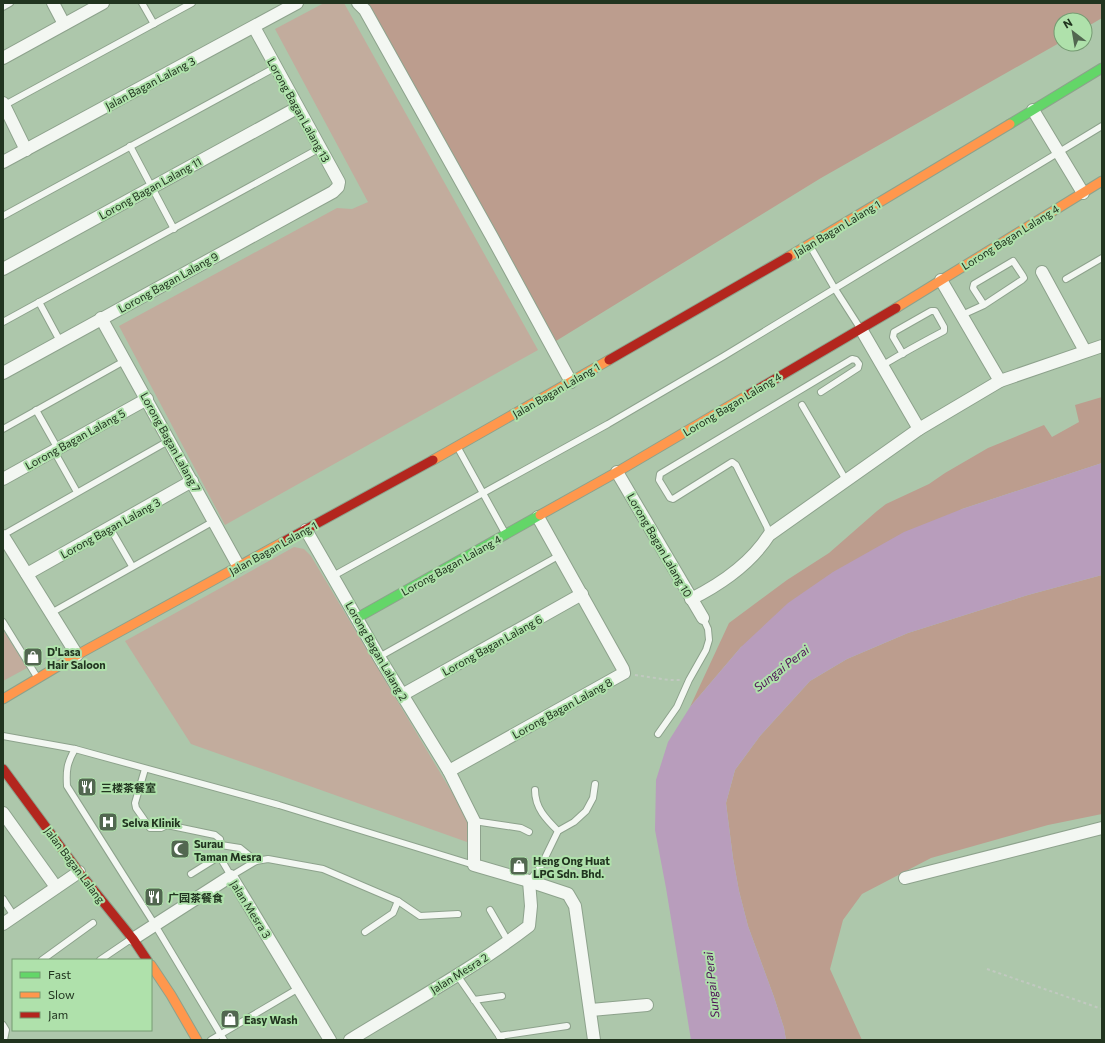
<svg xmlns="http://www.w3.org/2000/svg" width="1105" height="1043" viewBox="0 0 1105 1043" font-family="Commissioner,'Noto Sans SC',sans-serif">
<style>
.green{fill:#c2ac9d}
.forest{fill:#bc9d8e}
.water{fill:#b89dbc}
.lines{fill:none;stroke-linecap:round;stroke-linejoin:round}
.lane-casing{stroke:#8da28c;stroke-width:8}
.street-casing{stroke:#8da28c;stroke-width:14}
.fast-casing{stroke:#8da28c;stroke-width:11}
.slow-casing{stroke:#8da28c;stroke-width:11}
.jam-casing{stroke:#8da28c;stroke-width:11}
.path{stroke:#c1c9c0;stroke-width:2;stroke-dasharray:3 3;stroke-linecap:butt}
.lane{stroke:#f3f7f2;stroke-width:6}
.street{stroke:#f3f7f2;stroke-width:12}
.fast{stroke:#63d668;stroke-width:9}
.slow{stroke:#ff974d;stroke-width:9}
.jam{stroke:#b3261e;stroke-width:9}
.labels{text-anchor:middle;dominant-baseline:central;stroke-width:4;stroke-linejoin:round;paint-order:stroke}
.street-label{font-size:11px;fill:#21341f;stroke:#afe1ab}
.poi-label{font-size:11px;font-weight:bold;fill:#21341f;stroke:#afe1ab;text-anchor:start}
.water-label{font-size:12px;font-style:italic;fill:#4f1057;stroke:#afe1ab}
</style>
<rect width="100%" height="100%" fill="#adc7ab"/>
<g class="green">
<path d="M324 3H344L538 350 225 525 119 326 337 208 352 209 368 202 275 29Z"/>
<path d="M294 547 304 549 311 556 469 821 467 842 191 744 125 641Z"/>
<path d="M3 630 27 668 3 681Z"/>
</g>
<g class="forest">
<path d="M367 3H1102V18L1085 28V20H1061V42L821 178 556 341Z"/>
<path d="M1102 397V463L962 509 741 647 690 707 729 623 787 580 829 553 877 511 886 504 929 484 945 473 988 448 1044 425 1052 437 1079 422 1075 405Z"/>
<path d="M1102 575V814L1048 825 931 858 862 894 843 920 830 969 862 1040H786L784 1028 774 997 748 926 739 891 733 858 726 803 735 770 760 736 810 681 847 659 908 633 1028 595Z"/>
</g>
<path class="water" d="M1102 463V575L1028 595 908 633 847 659 810 681 760 736 735 770 726 803 733 858 739 891 748 926 774 997 784 1028 786 1040H691L666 888 655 830 656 780 668 742 690 707 741 647 788 603 833 572 904 532 962 509Z"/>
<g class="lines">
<g class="lane-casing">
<g id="lane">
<path d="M142 3 154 24"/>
<path d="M3 7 10 3"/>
<path d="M3 106 192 3"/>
<path d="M130 146 174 229"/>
<path d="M3 216 276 67"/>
<path d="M810 246 835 289 860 328"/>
<path d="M1066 279 1102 258"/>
<path d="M39 302 60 341"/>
<path d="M962 315 984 305 1022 280 1024 278 1023 276 1013 261 974 284 973 288 984 305"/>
<path d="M3 322 320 148"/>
<path d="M883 365C903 353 923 342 944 331V327L935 311H931L894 332 893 337 903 354"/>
<path d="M802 405 846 480"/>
<path d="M36 410 58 449"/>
<path d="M3 429 126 360"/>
<path d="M458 448 505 533"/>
<path d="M54 451 77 492"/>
<path d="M110 528 132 566"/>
<path d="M3 535 170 440"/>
<path d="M769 535 767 527 736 465 732 462 673 499 670 498 659 480 660 474 852 359 856 360 859 364 858 368 821 392"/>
<path d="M333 576 608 424 724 356 1102 126"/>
<path d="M51 613 214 521"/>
<path d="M3 622 37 677"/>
<path d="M379 657 560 555"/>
<path d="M658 734 677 707 689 680 706 650 709 640 708 629 703 618"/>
<path d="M3 736 75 749 279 805 474 865"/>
<path d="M75 749C67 763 66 770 67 786L155 925 224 1040"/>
<path d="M145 769 135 803 136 808 150 828H161L167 825 215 835 220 839 221 845 240 848 256 861"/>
<path d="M535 790C535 808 546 819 558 831"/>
<path d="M474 821 521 828 529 832"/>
<path d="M191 874 215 859H221L231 876 256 861 268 859 323 869 398 901 420 916 458 914"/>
<path d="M529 881 541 866 558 831 574 822 586 811 593 798 595 784"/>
<path d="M3 899 14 916"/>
<path d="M490 910 508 941"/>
<path d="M365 932 393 913 398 901"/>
<path d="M42 960 93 923"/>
<path d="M100 960 131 939"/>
<path d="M457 975 502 1040"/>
<path d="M474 1000 502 996"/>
<path d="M3 1025 6 1030 4 1040"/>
<path d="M499 1036 567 1026"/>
<path d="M211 1040 299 988"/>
</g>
</g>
<g class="street-casing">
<g id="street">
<path d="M53 3 64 24"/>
<path d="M358 3 365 10 492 237 571 382"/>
<path d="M3 58 103 3"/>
<path d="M3 103 26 150"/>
<path d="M1033 110 1083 193"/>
<path d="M3 162 297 3"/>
<path d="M3 269 297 108"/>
<path d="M1042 272 1085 351"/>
<path d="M941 280 1000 381"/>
<path d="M101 318 239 567"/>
<path d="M861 329 919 429"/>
<path d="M3 373 333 192 338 187 339 182 254 27"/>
<path d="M617 472 703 618"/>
<path d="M3 479 147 399"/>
<path d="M306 530 379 657 449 771 474 821V865L529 881 568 894 575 906 594 1040"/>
<path d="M3 536 77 655"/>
<path d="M27 574 192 481"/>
<path d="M691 599C721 584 751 563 769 535L919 429 1000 381 1102 346"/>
<path d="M402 695 582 594"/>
<path d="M449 771 624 673 623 669 538 517"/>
<path d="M3 813 56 887"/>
<path d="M905 878 1102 828"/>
<path d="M3 924 79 872"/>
<path d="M133 939 231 876 330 1040"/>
<path d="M591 1010 647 1005"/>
<path d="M350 1040C410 1003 473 969 529 926L531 906 529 881"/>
</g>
</g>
<g class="fast-casing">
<g id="fast">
<path d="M1010 124 1102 68"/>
<path d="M357 618 540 515"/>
</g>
</g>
<g class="slow-casing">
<g id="slow">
<path d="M788 257 1010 124"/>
<path d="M896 308 1102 181"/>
<path d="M433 460 609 360"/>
<path d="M540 515 617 472 748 395"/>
<path d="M3 699 77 655 283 542"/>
<path d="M151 965 171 995 197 1040"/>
</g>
</g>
<g class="jam-casing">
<g id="jam">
<path d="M609 360 788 257"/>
<path d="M748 395 896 308"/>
<path d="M283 542 433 460"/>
<path d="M3 769 79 872 133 939 147 960"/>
</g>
</g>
<g class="path">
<path d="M635 675 669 680H680"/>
<path d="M987 969 1102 1009"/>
</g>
<use href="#lane" class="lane"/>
<use href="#street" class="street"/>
<use href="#fast" class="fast"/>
<use href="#slow" class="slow"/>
<use href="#jam" class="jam"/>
</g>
<defs>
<g id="shop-square" transform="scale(1)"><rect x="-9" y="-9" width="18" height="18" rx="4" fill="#526750" stroke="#afe1ab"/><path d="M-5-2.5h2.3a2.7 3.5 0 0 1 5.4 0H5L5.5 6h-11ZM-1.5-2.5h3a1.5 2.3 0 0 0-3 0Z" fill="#fff"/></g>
<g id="restaurant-square" transform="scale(1)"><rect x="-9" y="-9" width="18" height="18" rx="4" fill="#526750" stroke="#afe1ab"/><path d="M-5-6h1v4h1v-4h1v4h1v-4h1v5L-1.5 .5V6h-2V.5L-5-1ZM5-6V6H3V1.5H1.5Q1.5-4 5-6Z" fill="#fff"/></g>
<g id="hospital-square" transform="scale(1)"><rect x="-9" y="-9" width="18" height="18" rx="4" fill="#526750" stroke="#afe1ab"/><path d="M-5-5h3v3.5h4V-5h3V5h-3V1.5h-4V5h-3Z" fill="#fff"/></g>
<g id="mosque-square" transform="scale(1)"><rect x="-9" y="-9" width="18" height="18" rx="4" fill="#526750" stroke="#afe1ab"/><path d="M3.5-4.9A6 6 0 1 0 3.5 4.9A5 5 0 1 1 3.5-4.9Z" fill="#fff"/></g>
</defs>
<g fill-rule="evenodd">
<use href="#shop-square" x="33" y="657"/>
<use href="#restaurant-square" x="87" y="787"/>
<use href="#hospital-square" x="108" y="822"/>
<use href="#mosque-square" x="180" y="849"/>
<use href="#shop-square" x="519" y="866"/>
<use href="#restaurant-square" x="154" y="897"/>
<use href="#shop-square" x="230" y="1019"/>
</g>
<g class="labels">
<g class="street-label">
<text transform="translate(150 83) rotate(-28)">Jalan Bagan Lalang 3</text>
<text transform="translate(299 110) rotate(61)">Lorong Bagan Lalang 13</text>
<text transform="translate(150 188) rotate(-29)">Lorong Bagan Lalang 11</text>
<text transform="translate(837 228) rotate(-31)">Jalan Bagan Lalang 1</text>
<text transform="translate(1010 237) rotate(-32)">Lorong Bagan Lalang 4</text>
<text transform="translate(168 282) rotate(-29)">Lorong Bagan Lalang 9</text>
<text transform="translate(556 390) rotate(-30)">Jalan Bagan Lalang 1</text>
<text transform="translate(732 404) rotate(-31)">Lorong Bagan Lalang 4</text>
<text transform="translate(75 439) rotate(-29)">Lorong Bagan Lalang 5</text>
<text transform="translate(171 442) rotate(61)">Lorong Bagan Lalang 7</text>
<text transform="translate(110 528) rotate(-29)">Lorong Bagan Lalang 3</text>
<text transform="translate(660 545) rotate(60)">Lorong Bagan Lalang 10</text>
<text transform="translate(273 548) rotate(-29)">Jalan Bagan Lalang 1</text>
<text transform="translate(451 565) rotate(-29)">Lorong Bagan Lalang 4</text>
<text transform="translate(492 645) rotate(-29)">Lorong Bagan Lalang 6</text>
<text transform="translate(377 651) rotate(60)">Lorong Bagan Lalang 2</text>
<text transform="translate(562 708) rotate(-29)">Lorong Bagan Lalang 8</text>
<text transform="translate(75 865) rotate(53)">Jalan Bagan Lalang</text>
<text transform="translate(251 909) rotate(58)">Jalan Mesra 3</text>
<text transform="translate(459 973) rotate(-32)">Jalan Mesra 2</text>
</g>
<g class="poi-label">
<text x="47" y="651">D'Lasa<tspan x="47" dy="13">Hair Saloon</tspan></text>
<text x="101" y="787">三楼茶餐室</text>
<text x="122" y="822">Selva Klinik</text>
<text x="194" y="843">Surau<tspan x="194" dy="13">Taman Mesra</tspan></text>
<text x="533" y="860">Heng Ong Huat<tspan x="533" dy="13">LPG Sdn. Bhd.</tspan></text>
<text x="168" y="897">广园茶餐食</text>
<text x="244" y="1019">Easy Wash</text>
</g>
<g class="water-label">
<text transform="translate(781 668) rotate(-38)">Sungai Perai</text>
<text transform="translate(711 985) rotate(-96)">Sungai Perai</text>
</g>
</g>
<rect width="1105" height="1043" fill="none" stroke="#21341f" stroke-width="8"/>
<rect x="12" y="959" width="140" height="72" fill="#afe1ab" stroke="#769c73"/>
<rect x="20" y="972" width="20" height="6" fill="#63d668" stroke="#769c73"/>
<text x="48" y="979" font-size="12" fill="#21341f">Fast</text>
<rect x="20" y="992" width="20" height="6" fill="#ff974d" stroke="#769c73"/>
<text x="48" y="999" font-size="12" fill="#21341f">Slow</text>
<rect x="20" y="1012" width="20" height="6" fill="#b3261e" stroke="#769c73"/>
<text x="48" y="1019" font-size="12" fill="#21341f">Jam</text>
<g transform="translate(1073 32) rotate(329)"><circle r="19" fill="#afe1ab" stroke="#769c73"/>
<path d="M0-3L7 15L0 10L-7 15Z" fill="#526750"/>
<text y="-6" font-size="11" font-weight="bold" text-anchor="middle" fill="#21341f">N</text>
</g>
</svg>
